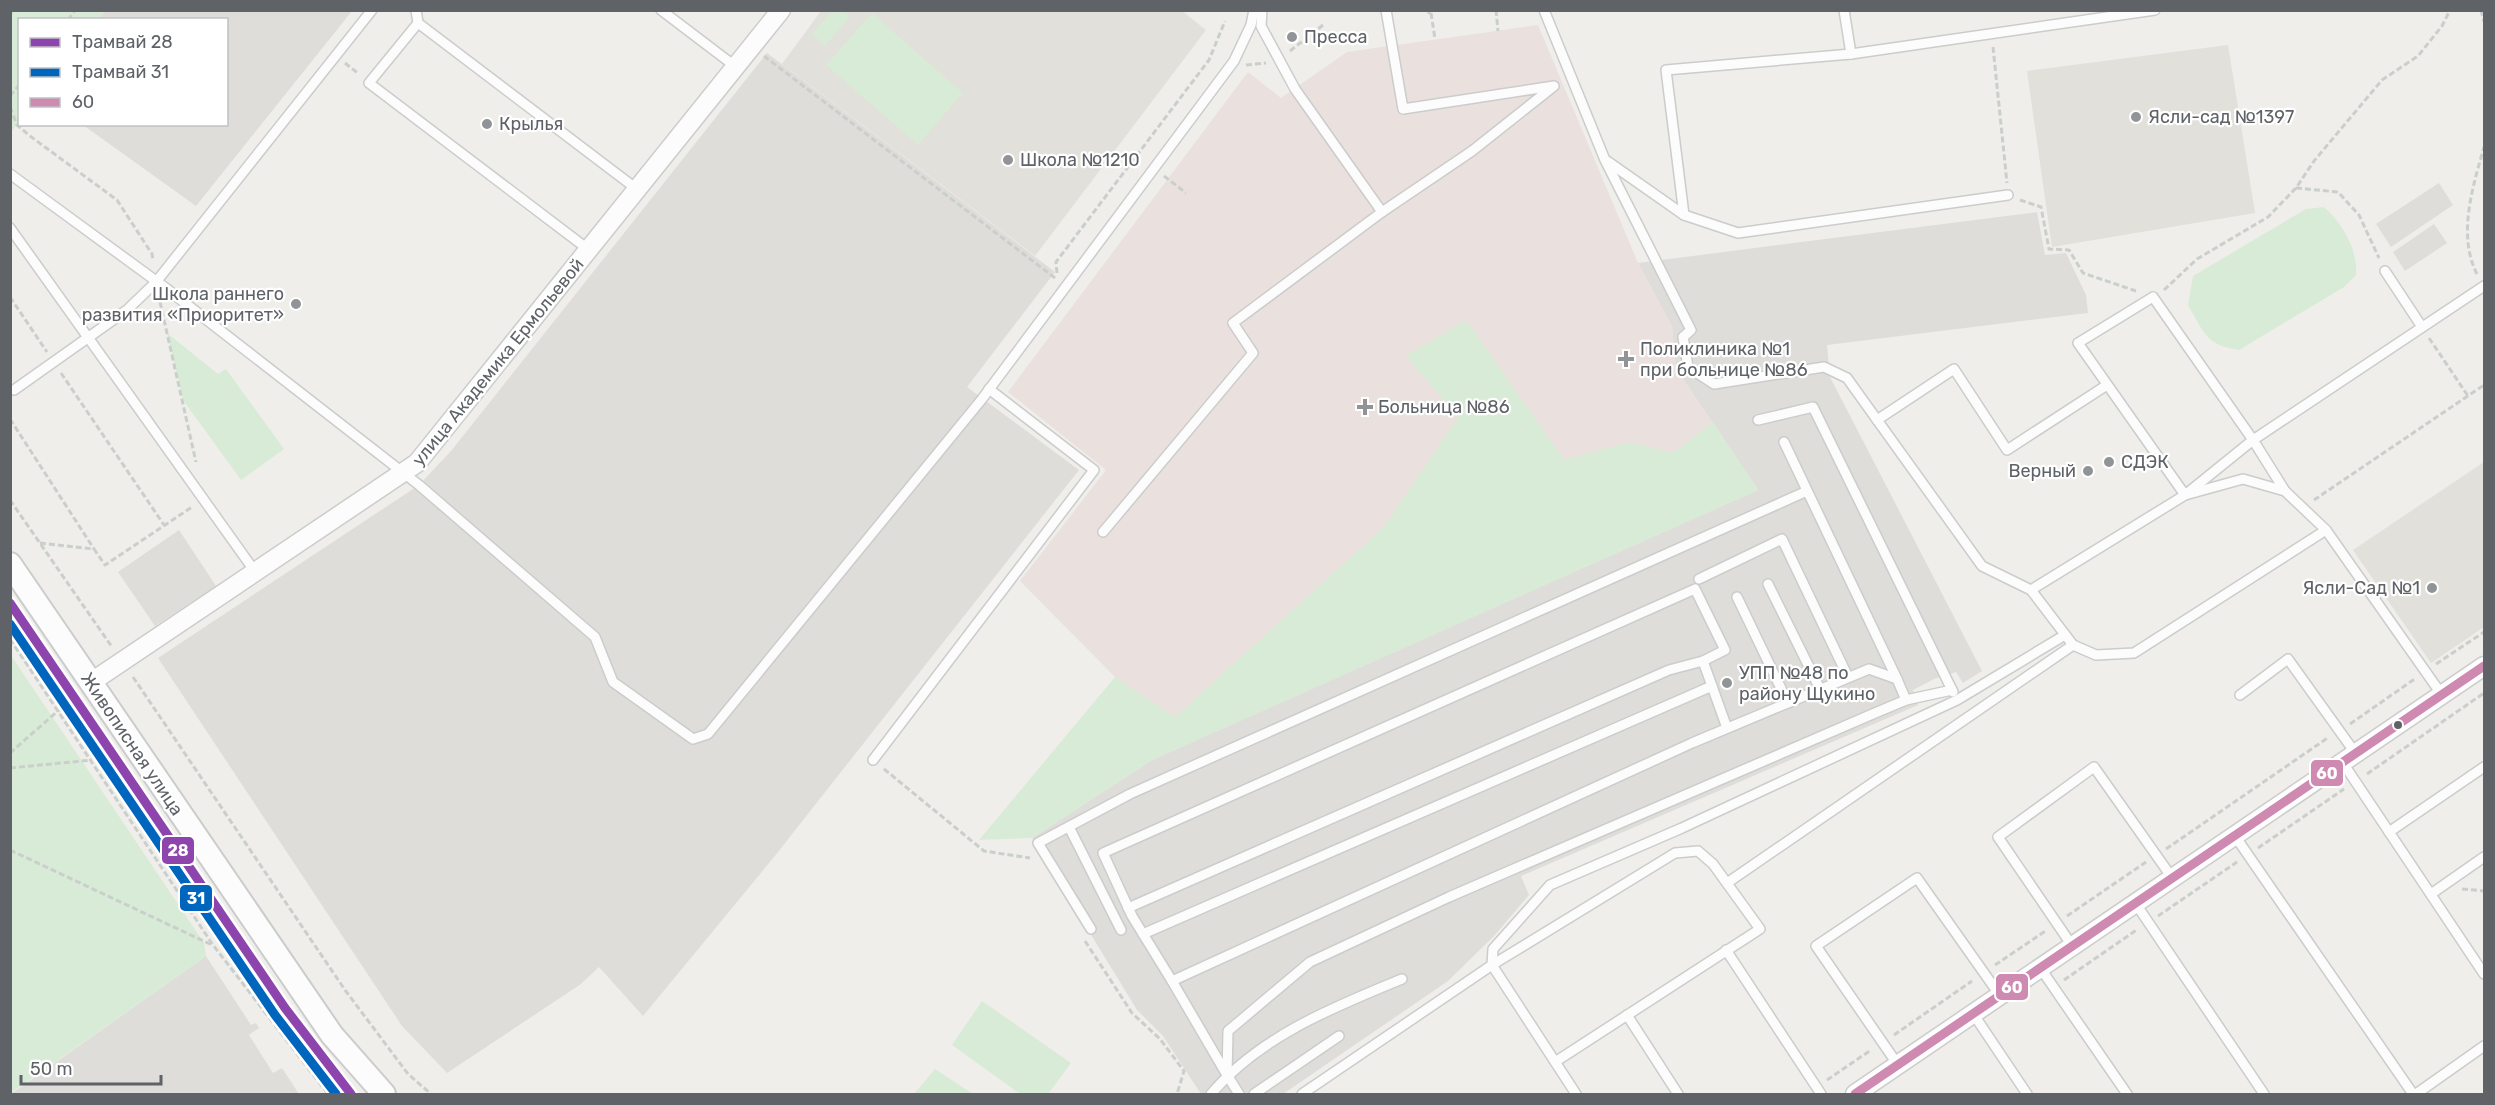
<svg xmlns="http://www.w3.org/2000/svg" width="2495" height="1105" viewBox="0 0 2495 1105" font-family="Rubik,sans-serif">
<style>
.industrial{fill:#dfddda}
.education{fill:#e2e0da}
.medical{fill:#eae0de}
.green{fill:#d8ebd6}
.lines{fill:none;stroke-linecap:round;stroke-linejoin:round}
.service-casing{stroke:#cbcccc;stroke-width:12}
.minor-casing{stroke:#cbcccc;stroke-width:21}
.tertiary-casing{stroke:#cbcccc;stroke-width:26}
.path{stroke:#cacfcc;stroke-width:3;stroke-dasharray:6 3;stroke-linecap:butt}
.service{stroke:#fdfcfc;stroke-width:9}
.minor{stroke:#fdfcfc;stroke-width:18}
.tertiary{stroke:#fdfcfc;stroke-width:22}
.bus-1-casing{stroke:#fff;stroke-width:14}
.bus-1{stroke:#cf8ab2;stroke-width:9}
.tram-1-casing{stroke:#fff;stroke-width:14}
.tram-2-casing{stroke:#fff;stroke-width:14}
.tram-1{stroke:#8e44ad;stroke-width:9}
.tram-2{stroke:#0065bd;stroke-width:9}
.poi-dot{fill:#919496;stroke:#fff;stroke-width:2}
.bus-dot{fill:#5f6368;stroke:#fff;stroke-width:2}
.labels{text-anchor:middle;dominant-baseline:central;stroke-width:4.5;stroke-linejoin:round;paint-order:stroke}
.poi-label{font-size:18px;fill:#5f6368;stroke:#fff;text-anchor:start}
.street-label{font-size:18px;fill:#5f6368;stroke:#fff}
.line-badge{stroke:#fff;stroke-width:2}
.badge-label{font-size:16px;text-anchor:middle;font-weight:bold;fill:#fff}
</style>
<rect width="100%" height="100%" fill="#efeeea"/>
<g class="industrial">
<path d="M105 11V10L352 11 196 206 83 125 226 124V20L98 19Z"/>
<path d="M767 53 1055 272 967 387 1079 470 774 857 643 1016 599 967 581 984 447 1073 402 1026 158 658 419 485 451 451Z"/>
<path d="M2439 183 2453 205 2391 247 2376 224Z"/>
<path d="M2037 212 2045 255 2066 253 2086 295 2088 313 1827 345 1830 377 1982 671 1963 683 1956 672 1934 679 1913 690 1918 705 1521 876 1529 895 1494 936 1448 981 1283 1094H1201L1163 1036 1137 1010 1032 838 1152 760 1758 490 1676 369 1672 327 1638 263Z"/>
<path d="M2434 224 2447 243 2405 271 2393 252Z"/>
<path d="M179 530 216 586 155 626 118 572Z"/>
<path d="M206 956 251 1025 256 1023 259 1028 249 1035 273 1073 282 1068 299 1094H11Z"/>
</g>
<g class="education">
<path d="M821 11H1182L1206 30 1035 256 782 64Z"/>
<path d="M2228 45 2255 213 2052 247 2027 71Z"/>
<path d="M2484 462V627L2431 663 2353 550Z"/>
</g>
<path class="medical" d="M1538 25 1638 263 1672 327 1676 369 1758 490 1152 760 1115 677 1020 581 1106 470 1008 392 1248 72 1281 98 1347 52Z"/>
<g class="green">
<path d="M832 10 843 11 850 16 825 46 812 34Z"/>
<path d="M10 11H105L98 19 20 20 19 122 11 132Z"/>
<path d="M872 13 963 93 918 145 826 65Z"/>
<path d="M2324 207C2343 224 2358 250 2356 275L2344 287 2239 350C2205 345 2204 332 2188 305L2193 276 2306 209Z"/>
<path d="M1466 320 1564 460 1630 442 1673 453 1713 422 1758 490 1152 760 1032 838 979 840 1115 677 1175 717 1384 527 1458 417 1406 356Z"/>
<path d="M167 333 218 374 226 369 284 449 241 480 183 400Z"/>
<path d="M10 654 204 943 206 956 11 1093Z"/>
<path d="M982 1001 1071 1063 1048 1094H1020L952 1045Z"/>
<path d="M935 1069 973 1094H914Z"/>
</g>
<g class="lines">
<g class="service-casing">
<g id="service">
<path d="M416 10 418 23 638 190"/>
<path d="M661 10 736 67"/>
<path d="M1544 10 1605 160 1691 330 1683 337 1688 367 1714 384 1824 367 1847 378 1982 566 2031 590 2073 645 2096 655 2134 653 2326 530"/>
<path d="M1844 10 1851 54"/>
<path d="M418 23 369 83 589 250"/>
<path d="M1607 161 1684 215 1666 70 1851 54 2155 10"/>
<path d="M10 174 167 289 419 485 595 637 613 682 693 739 708 734 982 399 1234 61 1251 25 1254 10"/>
<path d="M1382 212 1472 151 1554 86 1403 109 1386 10"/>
<path d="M1684 215 1738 233 2008 195"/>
<path d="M10 228 256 573"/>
<path d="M2385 271 2422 327"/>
<path d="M14 390 127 310 156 282 372 10"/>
<path d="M1758 420 1813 407 1953 692"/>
<path d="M1877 420 1954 369 2007 450 2107 385"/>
<path d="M1784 442 1897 679"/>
<path d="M2285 491 2243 479 2185 495 2078 343 2153 297 2253 440 2484 286"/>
<path d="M1103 532 1253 353 1233 323 1382 212 1295 89 1261 26 1262 10"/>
<path d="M1699 579 1782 539 1848 677"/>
<path d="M1768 584 1820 689"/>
<path d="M2031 590 2185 495 2253 440 2285 491 2326 530 2442 695"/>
<path d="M1737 597 1788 703"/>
<path d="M2240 695 2288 659 2356 754"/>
<path d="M873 760 1094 470 989 389"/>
<path d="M2343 763 2484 974"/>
<path d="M1069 827 1121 930"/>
<path d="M2389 832 2484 767"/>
<path d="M2235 836 2413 1094"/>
<path d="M1727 883 2073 645"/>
<path d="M2431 894 2484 857"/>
<path d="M2136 904 2264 1094"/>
<path d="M1128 908 1669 670 1703 661"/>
<path d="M1091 929 1038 843 1130 794 1807 491"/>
<path d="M1143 934 1712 686"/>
<path d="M2073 947 1998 837 2094 767 2173 879"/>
<path d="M1726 950 1821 1094"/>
<path d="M2041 969 2127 1094"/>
<path d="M1172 981 1132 916 1103 853 1695 589 1725 650 1703 661 1727 728"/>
<path d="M1627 1015 1678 1094"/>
<path d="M1974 1015 2027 1094"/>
<path d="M1555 1062 1760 929 1713 864 1698 851 1675 853 1492 965 1576 1094"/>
<path d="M1898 1065 1816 946 1917 878 2001 997"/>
<path d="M1227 1075 1172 981 1692 743 1869 669 1897 679 1906 700"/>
<path d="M1211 1094C1260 1036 1334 1007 1402 979"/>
<path d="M1239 1094 1227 1075 1228 1031 1310 962 1449 897 1875 713 1906 700 1952 690"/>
<path d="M1254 1094 1339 1036"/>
<path d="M1302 1094 1492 965 1493 949 1550 885 1682 828 1957 700 2065 635"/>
<path d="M2416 1094 2484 1046"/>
</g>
</g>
<g class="minor-casing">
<g id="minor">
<path d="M90 683 417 463 781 10"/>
<path d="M1855 1094 2484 666"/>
</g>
</g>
<g class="tertiary-casing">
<path id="tertiary" d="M10 564 332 1035 384 1094"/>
</g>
<g class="path">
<path d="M1429 10V14"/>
<path d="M1496 10 1498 31"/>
<path d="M2481 10 2484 22"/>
<path d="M1431 13 1435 39"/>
<path d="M10 16 12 10"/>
<path d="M68 20 75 10"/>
<path d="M1993 47 2007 183"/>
<path d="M1290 51 1323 25"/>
<path d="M764 56 1055 278"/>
<path d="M345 63 359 74"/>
<path d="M1246 65 1266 63"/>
<path d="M10 96 20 84"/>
<path d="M10 107 17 125 30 136 117 200 152 254 153 260"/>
<path d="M1164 176 1186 193"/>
<path d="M2296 188 2338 192 2359 215 2379 258"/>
<path d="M2020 200 2041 207 2049 249 2069 250 2083 273 2136 291"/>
<path d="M1057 273 1056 262 1209 60 1225 21"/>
<path d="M2477 274C2457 235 2473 186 2484 147"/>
<path d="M2164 290 2197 259 2268 217 2296 188 2314 161 2382 80 2418 56 2442 26 2450 10"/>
<path d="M10 297 47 352"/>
<path d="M160 302 196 462"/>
<path d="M2429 338 2468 396"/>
<path d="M61 373 164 525"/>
<path d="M10 419 94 549"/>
<path d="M10 500 112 647"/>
<path d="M2314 500 2484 385"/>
<path d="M40 543 94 549 105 565 192 507"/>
<path d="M10 639 213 945 328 1094"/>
<path d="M2436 664 2484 632"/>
<path d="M133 677 345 990 408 1074 431 1094"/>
<path d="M2350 724 2416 678"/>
<path d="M10 753 59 710"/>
<path d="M10 768 92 760"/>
<path d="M884 769 984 851 1030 858"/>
<path d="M2367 774 2484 693"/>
<path d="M2258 848 2344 789"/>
<path d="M2166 849 2329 737"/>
<path d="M10 850 212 945"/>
<path d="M2462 889 2484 891"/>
<path d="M2067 916 2146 862"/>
<path d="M2158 916 2237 862"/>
<path d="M1085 941 1132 1013 1160 1039 1184 1071 1177 1094"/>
<path d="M1995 965 2047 930"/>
<path d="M2064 980 2138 929"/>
<path d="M1894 1035 1972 981"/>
<path d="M1827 1080 1871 1050"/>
</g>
<use href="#service" class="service"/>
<use href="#minor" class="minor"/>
<use href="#tertiary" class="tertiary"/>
<g class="bus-1-casing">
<path id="bus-1" d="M1855 1094 2484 666"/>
</g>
<use href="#bus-1" class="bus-1"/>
<g class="tram-1-casing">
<path id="tram-1" d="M10 603 285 1008 351 1094"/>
</g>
<g class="tram-2-casing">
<path id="tram-2" d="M10 624 275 1015 336 1094"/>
</g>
<use href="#tram-1" class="tram-1"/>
<use href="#tram-2" class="tram-2"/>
</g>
<g class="poi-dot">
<circle cx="1292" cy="37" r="6"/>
<circle cx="2136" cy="117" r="6"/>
<circle cx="487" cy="124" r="6"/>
<circle cx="1008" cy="160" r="6"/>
<circle cx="296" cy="304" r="6"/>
<path d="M1623 350h6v6h6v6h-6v6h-6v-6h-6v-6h6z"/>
<path d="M1362 398h6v6h6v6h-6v6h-6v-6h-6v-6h6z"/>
<circle cx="2109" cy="462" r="6"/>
<circle cx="2088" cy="471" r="6"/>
<circle cx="2432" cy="588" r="6"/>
<circle cx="1727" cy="683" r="6"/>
</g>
<circle class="bus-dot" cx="2398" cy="725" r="5"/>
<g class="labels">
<g class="poi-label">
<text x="1304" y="37">Пресса</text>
<text x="2148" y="117">Ясли-сад №1397</text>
<text x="499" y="124">Крылья</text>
<text x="1020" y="160">Школа №1210</text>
<text x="284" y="294" text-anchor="end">Школа раннего<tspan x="284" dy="21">развития «Приоритет»</tspan></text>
<text x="1640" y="349">Поликлиника №1<tspan x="1640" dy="21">при больнице №86</tspan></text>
<text x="1378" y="407">Больница №86</text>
<text x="2121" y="462">СДЭК</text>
<text x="2076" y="471" text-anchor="end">Верный</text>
<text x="2420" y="588" text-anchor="end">Ясли-Сад №1</text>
<text x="1739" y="673">УПП №48 по<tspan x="1739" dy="21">району Щукино</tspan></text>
</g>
<g class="street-label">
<text transform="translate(498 362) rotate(-51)">улица Академика Ермольевой</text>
<text transform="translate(132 744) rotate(56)">Живописная улица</text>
</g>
</g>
<g class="line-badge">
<rect x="2310" y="759" width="34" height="28" rx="6" fill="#cf8ab2"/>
<rect x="161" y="836" width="34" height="29" rx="6" fill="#8e44ad"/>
<rect x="179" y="884" width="34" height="28" rx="6" fill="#0065bd"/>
<rect x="1995" y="973" width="34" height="28" rx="6" fill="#cf8ab2"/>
</g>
<g class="badge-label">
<text x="2327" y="779">60</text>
<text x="178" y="856">28</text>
<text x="196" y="904">31</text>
<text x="2012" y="993">60</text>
</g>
<rect width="2495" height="1105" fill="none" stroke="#5f6368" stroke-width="24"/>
<rect x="18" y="18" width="210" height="108" fill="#ffffff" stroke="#bfc1c3" stroke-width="1.5"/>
<rect x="30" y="38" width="30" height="9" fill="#8e44ad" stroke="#bfc1c3" stroke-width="1.5"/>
<text x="72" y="48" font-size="18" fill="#5f6368">Трамвай 28</text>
<rect x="30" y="68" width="30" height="9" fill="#0065bd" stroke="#bfc1c3" stroke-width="1.5"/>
<text x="72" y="78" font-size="18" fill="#5f6368">Трамвай 31</text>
<rect x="30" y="98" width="30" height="9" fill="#cf8ab2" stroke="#bfc1c3" stroke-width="1.5"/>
<text x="72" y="108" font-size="18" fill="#5f6368">60</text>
<path d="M21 1075v9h140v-9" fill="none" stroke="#5f6368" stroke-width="3"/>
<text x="30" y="1075" font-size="18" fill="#5f6368" stroke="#ffffff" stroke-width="4.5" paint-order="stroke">50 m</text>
</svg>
